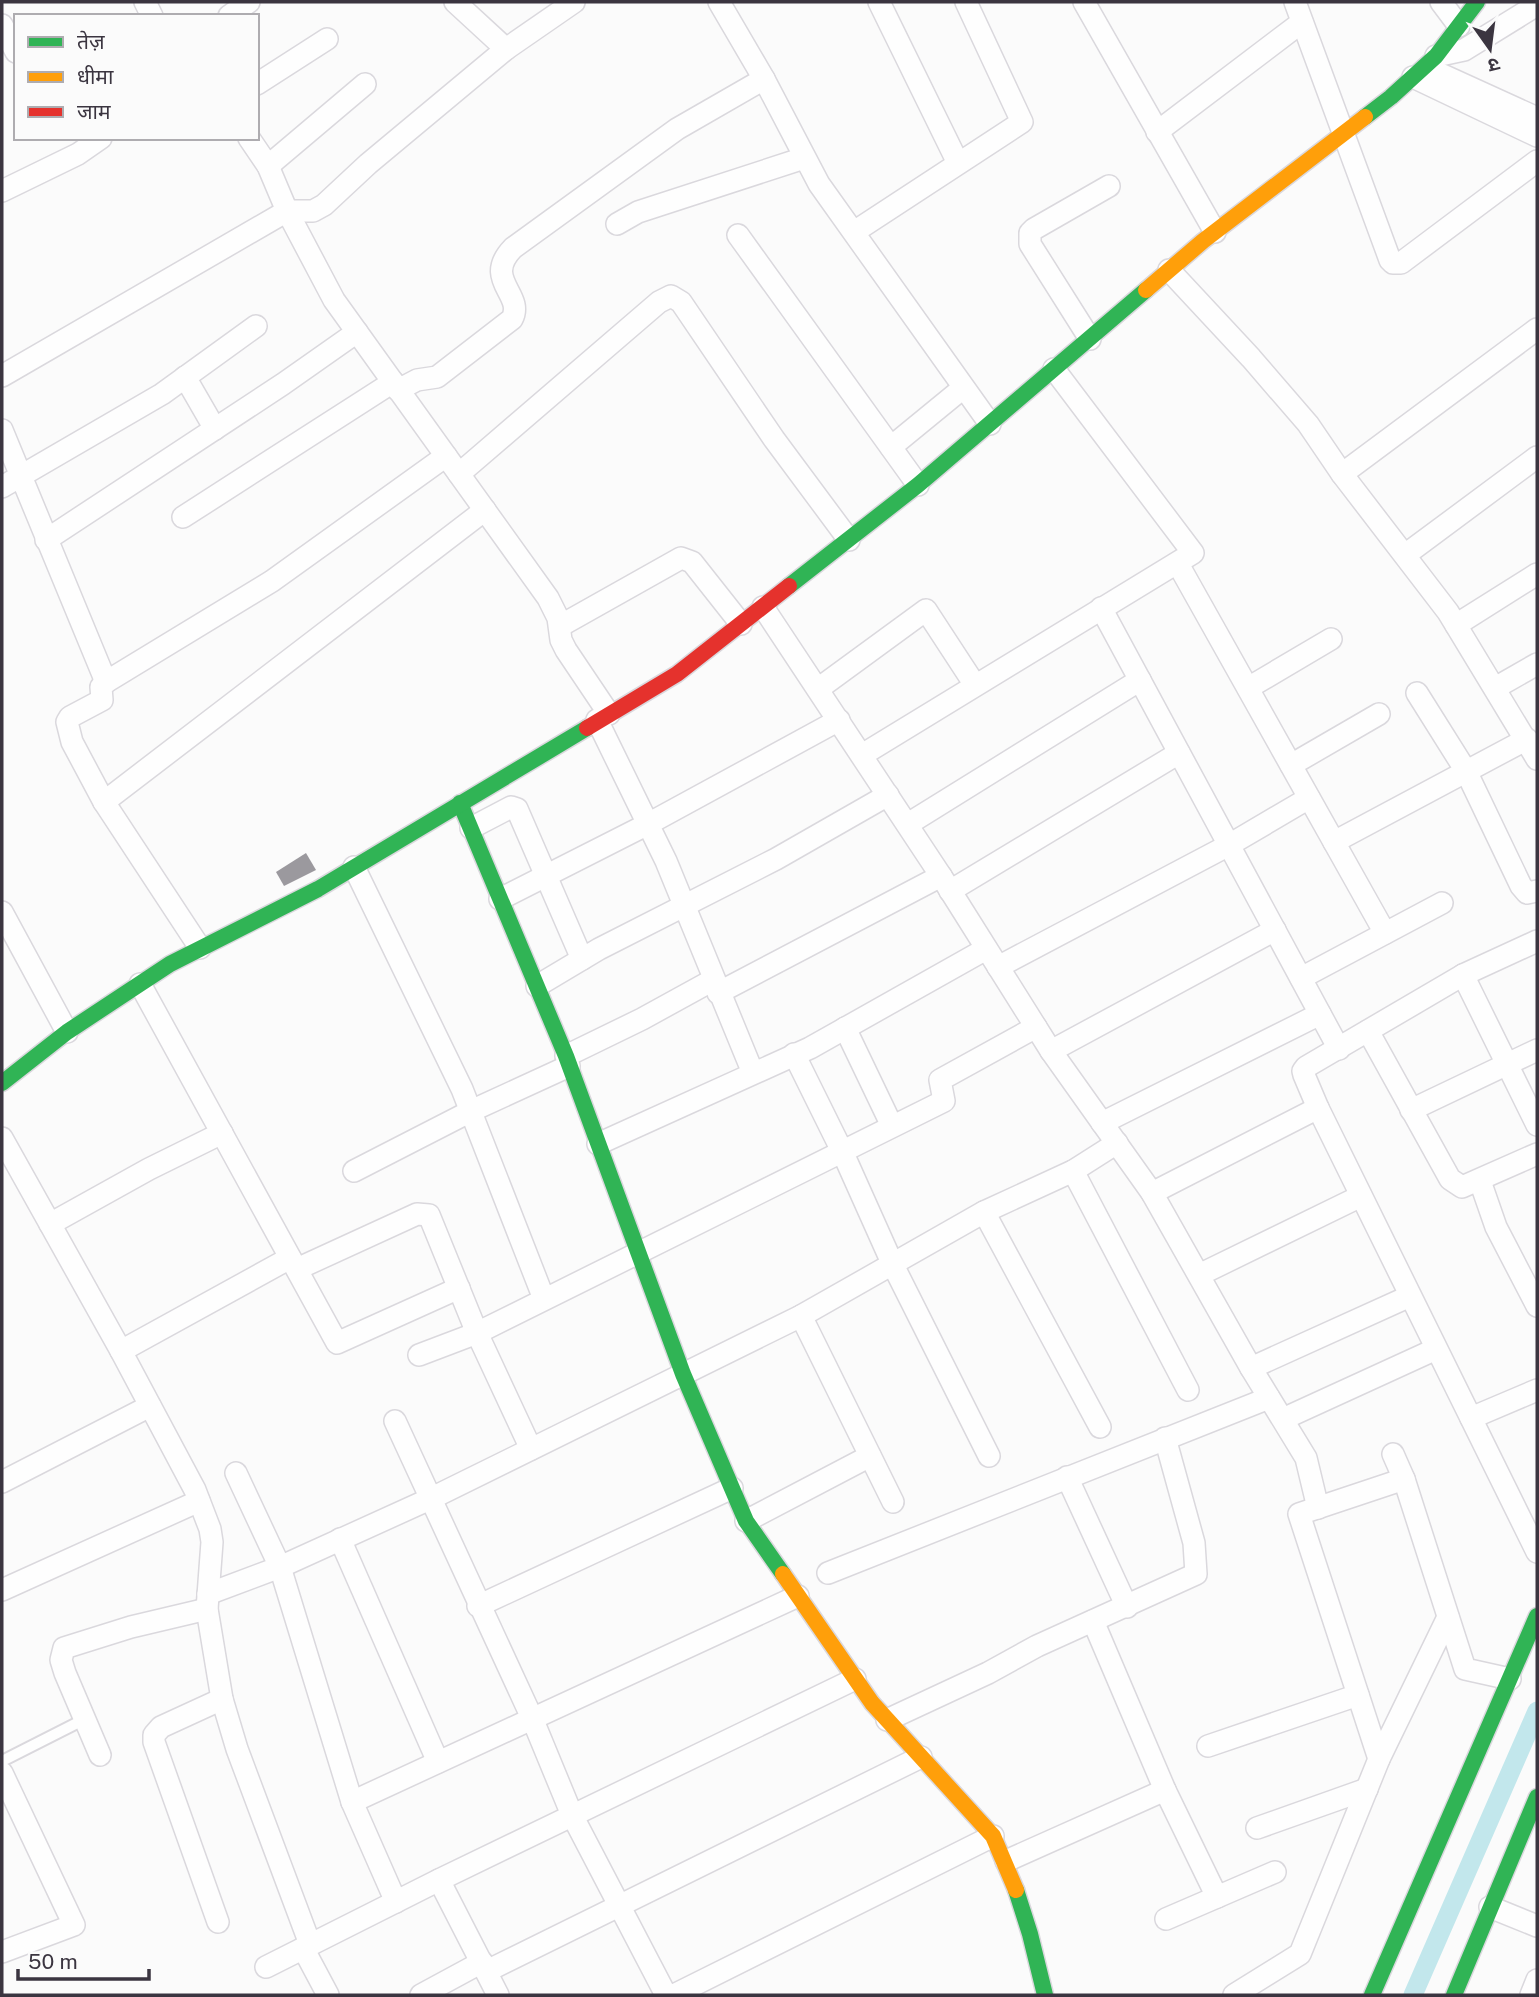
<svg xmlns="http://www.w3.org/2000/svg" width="1539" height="1997" viewBox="0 0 1539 1997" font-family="'Public Sans','Noto Sans Devanagari',sans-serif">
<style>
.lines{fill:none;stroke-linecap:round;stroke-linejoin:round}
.canal{stroke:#c2e7ec;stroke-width:19}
.building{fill:#9b999e}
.lane-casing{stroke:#dad8dd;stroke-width:14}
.street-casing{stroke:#dad8dd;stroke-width:24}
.fast-casing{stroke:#dad8dd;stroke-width:19}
.slow-casing{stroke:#dad8dd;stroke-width:19}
.jam-casing{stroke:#dad8dd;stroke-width:19}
.lane{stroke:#fefefe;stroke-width:10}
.street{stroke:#fefefe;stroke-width:21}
.fast{stroke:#30b455;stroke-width:16}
.slow{stroke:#ff9f0a;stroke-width:16}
.jam{stroke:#e5322d;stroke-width:16}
</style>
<rect width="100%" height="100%" fill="#fbfbfb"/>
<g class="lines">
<path class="canal" d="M1413 1995 1537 1711"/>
</g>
<path class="building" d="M306 853 316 870 284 886 276 872Z"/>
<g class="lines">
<g class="lane-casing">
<path id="lane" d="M2 1761 85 1719"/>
</g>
<g class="street-casing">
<g id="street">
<path d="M145 2 152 16"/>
<path d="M455 2 506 49 574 2"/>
<path d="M719 2 764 79 819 184 990 424"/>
<path d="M879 2 958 163"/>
<path d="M1084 2 1215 232"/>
<path d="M1295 2 1390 260 1393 263H1401L1537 161"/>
<path d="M1441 2 1459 26"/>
<path d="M229 16 249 2"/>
<path d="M2 25 16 52"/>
<path d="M1436 56 1464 50 1537 5"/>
<path d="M1436 72 1537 118"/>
<path d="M1413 77 1537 136"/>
<path d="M257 84 327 39"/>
<path d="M1157 132 1302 22"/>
<path d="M249 138 268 166 287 211 334 300 548 598 558 618 561 640 566 650 609 714"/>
<path d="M268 166 365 84"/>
<path d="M2 191 78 154 101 138"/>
<path d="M617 224 638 212 804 158"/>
<path d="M854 232 1022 122 966 2"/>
<path d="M738 235 918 485"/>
<path d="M1169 270 1251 358 1308 424 1342 474 1448 612 1537 759"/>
<path d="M1090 339 1030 244V233L1034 229 1109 186"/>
<path d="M2 376 287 211H313L324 205 368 164 506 49"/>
<path d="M185 377 215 429"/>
<path d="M398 390 417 380 437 377 512 319C525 294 482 280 513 248L677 129 764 79"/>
<path d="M2 430 106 682 272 581 446 456"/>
<path d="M891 447 963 388"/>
<path d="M459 474 659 302 671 296 681 302 774 439 849 540"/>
<path d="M1342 474 1537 329"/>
<path d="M2 487 162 394 256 326"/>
<path d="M183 517 393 382"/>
<path d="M46 540 283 384 357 332"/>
<path d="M1405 555 1537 457"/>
<path d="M1178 564 1385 933"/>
<path d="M763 607 941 876 1051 1051 1152 1193 1251 1368 1306 1458 1318 1508"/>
<path d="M1101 608 1339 1049"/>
<path d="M1456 625 1537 574"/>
<path d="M560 626 681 558 692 562 741 624"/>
<path d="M106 682 101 687 102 700 70 717 67 722 72 742 104 802 200 948"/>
<path d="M1248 688 1331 639"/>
<path d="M1495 688 1537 664"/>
<path d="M818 689 926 610 975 685"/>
<path d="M1417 693 1466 771 1521 886 1527 893 1537 891"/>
<path d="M597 720 666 861 753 1073"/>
<path d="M862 755 1193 553 1054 369"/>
<path d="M1291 765 1379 714"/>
<path d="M104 802 485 510"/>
<path d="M908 824 1140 680"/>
<path d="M471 828 511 807 517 809 582 959"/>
<path d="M1334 842 1527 739"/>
<path d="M354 867 462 1089 544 1299"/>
<path d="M950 891 1179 753"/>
<path d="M500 899 648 824 839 720"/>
<path d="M2 912 67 1032"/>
<path d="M998 967 1229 845 1309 798"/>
<path d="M1463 975 1537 1125"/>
<path d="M1301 978 1442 903"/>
<path d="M140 984 337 1343 459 1288"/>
<path d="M537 986 599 949 776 859 888 795"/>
<path d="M718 993 941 876"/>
<path d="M845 1028 892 1126"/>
<path d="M1368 1031 1450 1179 1462 1187 1537 1154"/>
<path d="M1051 1051 1275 930"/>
<path d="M794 1054 842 1151 893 1265 989 1456"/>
<path d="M566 1056 642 1019 713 980"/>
<path d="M1318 1108 1304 1075 1303 1071 1306 1067 1463 975 1537 941"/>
<path d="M1411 1110 1537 1050"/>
<path d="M1102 1123 1320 1014"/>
<path d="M2 1138 121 1351 195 1490 210 1529 212 1542 207 1609 222 1699 237 1749 310 1944"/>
<path d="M598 1144 810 1048 986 949"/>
<path d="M354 1171 471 1111 569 1066"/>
<path d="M1073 1171 1188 1390"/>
<path d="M1480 1181 1496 1227 1537 1306"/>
<path d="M1152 1193 1318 1108 1537 1552"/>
<path d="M984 1212 1100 1427"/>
<path d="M50 1224 149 1169 222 1133"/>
<path d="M297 1269 417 1214 429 1215 477 1333 531 1449"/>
<path d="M1199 1275 1361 1196"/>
<path d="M801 1316 893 1502"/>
<path d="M121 1351 290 1258"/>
<path d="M419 1355 477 1333 944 1101 940 1080 1036 1027"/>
<path d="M1251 1368 1410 1296"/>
<path d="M1471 1418 1537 1390"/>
<path d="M1283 1419 1436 1349"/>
<path d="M395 1421 532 1718 572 1815 666 1995"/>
<path d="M1393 1454 1404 1479 1465 1669 1510 1679"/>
<path d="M236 1473 280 1567 352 1802 396 1902"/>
<path d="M1067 1477 1127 1607"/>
<path d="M2 1482 150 1406"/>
<path d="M746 1521 870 1456"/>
<path d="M340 1539 438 1762"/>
<path d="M828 1573 1269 1398"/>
<path d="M2 1590 199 1501"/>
<path d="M208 1594 280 1567 432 1498 801 1316 984 1212 1073 1171 1117 1143"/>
<path d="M478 1606 732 1488"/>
<path d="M1093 1621 1165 1790 1217 1897"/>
<path d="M887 1720 988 1673 1037 1646 1196 1574 1194 1543 1165 1438"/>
<path d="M1208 1746 1358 1695"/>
<path d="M100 1755 65 1673 61 1660 64 1648 131 1627 207 1609"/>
<path d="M1379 1759 1299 1514 1404 1479"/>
<path d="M2 1773 74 1925 2 1952"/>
<path d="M352 1802 798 1596"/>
<path d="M1257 1828 1367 1789"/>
<path d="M1006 1861 1165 1790"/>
<path d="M439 1880 498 1995"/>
<path d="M1490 1907 1537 1926"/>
<path d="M1166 1919 1275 1872"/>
<path d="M218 1922 154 1742V1735L161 1727 222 1699"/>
<path d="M303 1948 328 1995"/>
<path d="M266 1967 439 1880 855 1679"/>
<path d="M487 1971 921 1757"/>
<path d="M421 1995 482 1962"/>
<path d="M674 1995 993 1836"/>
<path d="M1234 1995 1300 1954 1379 1759 1448 1617"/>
<path d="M1531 1995 1537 1980"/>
</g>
</g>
<g class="fast-casing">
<g id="fast">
<path d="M1365 117 1391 97 1436 56 1477 2"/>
<path d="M789 586 918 485 1146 290"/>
<path d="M460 803 566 1056 683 1374 746 1521 783 1574"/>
<path d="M2 1083 67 1032 170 964 318 889 587 728"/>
<path d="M1016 1890 1030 1934 1045 1995"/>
<path d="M1372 1995 1537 1616"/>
<path d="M1454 1995 1537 1797"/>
</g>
</g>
<g class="slow-casing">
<g id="slow">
<path d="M1146 290 1203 241 1365 117"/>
<path d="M783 1574 872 1703 993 1836 1016 1890"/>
</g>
</g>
<g class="jam-casing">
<path id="jam" d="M587 728 677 674 789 586"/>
</g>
<use href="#lane" class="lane"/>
<use href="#street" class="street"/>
<use href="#fast" class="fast"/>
<use href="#slow" class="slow"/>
<use href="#jam" class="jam"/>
</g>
<rect width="1539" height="1997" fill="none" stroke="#3b3540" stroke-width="7"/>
<rect x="14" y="14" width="245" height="126" fill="#fbfbfb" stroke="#aeacb0" stroke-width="2"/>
<rect x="28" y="37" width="35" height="10" fill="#30b455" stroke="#aeacb0" stroke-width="2"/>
<text x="77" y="49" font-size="21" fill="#3b3540">तेज़</text>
<rect x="28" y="72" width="35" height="10" fill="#ff9f0a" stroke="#aeacb0" stroke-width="2"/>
<text x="77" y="84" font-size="21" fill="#3b3540">धीमा</text>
<rect x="28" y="107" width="35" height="10" fill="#e5322d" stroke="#aeacb0" stroke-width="2"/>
<text x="77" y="119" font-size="21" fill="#3b3540">जाम</text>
<g transform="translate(1490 49) rotate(166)" stroke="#fbfbfb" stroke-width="5" paint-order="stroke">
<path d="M0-5L12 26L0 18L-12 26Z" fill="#3b3540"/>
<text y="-10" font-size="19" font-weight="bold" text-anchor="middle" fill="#3b3540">उ</text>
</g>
<path d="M18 1969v10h131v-10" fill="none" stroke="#3b3540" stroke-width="3.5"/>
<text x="28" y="1969" font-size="21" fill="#3b3540" stroke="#fbfbfb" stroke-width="5" paint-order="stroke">50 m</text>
</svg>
